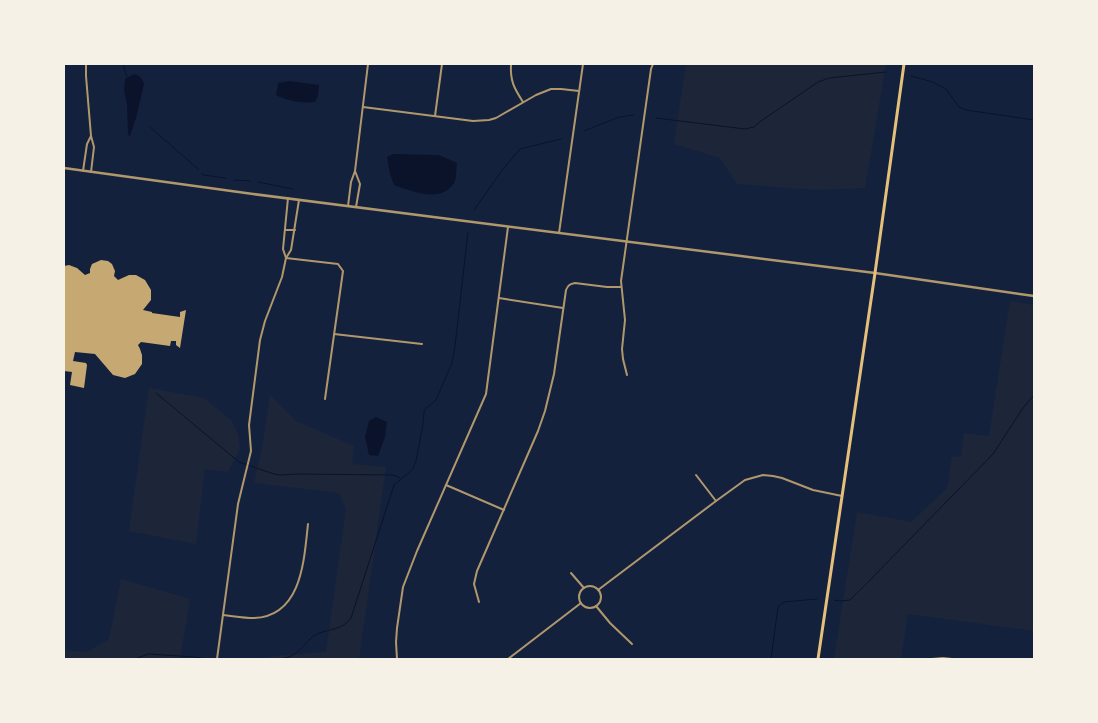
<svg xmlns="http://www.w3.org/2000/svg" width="1098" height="723" viewBox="0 0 1098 723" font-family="'Source Sans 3',sans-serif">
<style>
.green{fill:#1d2539}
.water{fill:#0b132b}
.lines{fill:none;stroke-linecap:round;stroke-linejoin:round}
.stream{stroke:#0b132b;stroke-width:1}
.building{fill:#c6a872}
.minor{stroke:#b1986c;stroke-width:2}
.tertiary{stroke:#b1986c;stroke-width:2.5}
.secondary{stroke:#e5c07b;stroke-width:3}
</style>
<rect width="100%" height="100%" fill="#14213d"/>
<g class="green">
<path d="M686 64H886L865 188 816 190 737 184 720 158 674 144Z"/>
<path d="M1010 301 1034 305V631L908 614 901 659H834L857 512 911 522 947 488 952 456 961 457 964 433 989 436Z"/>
<path d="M149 388 204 398 232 421 238 434 240 449 228 472 205 469 196 544 129 531Z"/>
<path d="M270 395 296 421 354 446 352 464 386 467 359 659H264L274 656 326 652 346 509 339 493 254 483 262 449Z"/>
<path d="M121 579 190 599 180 659H64V650L87 652 109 639Z"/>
</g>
<g class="water">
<path d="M134 74C139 75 143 79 144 84L136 118 130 136 128 135 127 105 124 90 125 79Z"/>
<path d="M289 81 319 85 318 96 315 102C304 104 287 101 276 95L278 83Z"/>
<path d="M393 154 439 155 457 163C456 169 457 178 454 183 441 204 411 191 394 185L390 174 387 157Z"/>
<path d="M376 417 387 422 385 437 378 456 369 455 365 437 369 421Z"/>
</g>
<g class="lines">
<g class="stream">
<path d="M123 64 127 77"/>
<path d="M911 76 933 82 946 89 959 107 966 110 1034 120"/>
<path d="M656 118 745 129 754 127 761 121 818 82 829 78 886 72"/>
<path d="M150 127 198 169"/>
<path d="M584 131 619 117 634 115"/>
<path d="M202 173 203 175 226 178"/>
<path d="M234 180 250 181"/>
<path d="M258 182 293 189"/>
<path d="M474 210 503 169 520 149 561 139"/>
<path d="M156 393 239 462 274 474 280 475 298 474 393 475 400 478"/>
<path d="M834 600 840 601 850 600 872 578 993 454 1023 408 1034 395"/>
<path d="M135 659 148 654 195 657 206 659"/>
<path d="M278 659C283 658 289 658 293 655 302 650 307 639 317 634 331 628 341 631 351 618L394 485 413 469 416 461 423 424 424 412 426 408 436 400 452 363 455 346 468 232"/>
<path d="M771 659 778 607 784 602 817 599"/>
</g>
</g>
<path class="building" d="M101 260 108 261 112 264 115 271 114 276 118 280 129 275H136L145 280 151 290V300L143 310 152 312V313L180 317V312L186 310 180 348 176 345V341H171L170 346 141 342 138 345 140 349 142 355V364L135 374 125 378 113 375 95 354 75 352 73 361 86 363 87 365 84 388 70 385 72 372 64 371V266L69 265 77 268 85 275 90 273V269L92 264Z"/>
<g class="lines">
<g class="minor">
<path d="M86 64V76L91 136"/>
<path d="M511 64C510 81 514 88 523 102"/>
<path d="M363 107 473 121 489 120 496 118 536 95 551 89H561L579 91"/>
<path d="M435 116 442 64"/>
<path d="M83 171 87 144 91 136 94 147 91 172"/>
<path d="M355 171 360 184 356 207"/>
<path d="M348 206 351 182 355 171 368 64"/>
<path d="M285 230H295"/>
<path d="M559 233 583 64"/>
<path d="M286 258 338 264 343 271 325 399"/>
<path d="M286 258 283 249 288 198"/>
<path d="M499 298 563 308"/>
<path d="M334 334 422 344"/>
<path d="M627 375 623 359 622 349 625 320 621 281 651 69 653 64"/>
<path d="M696 475 716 501"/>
<path d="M446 485 504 510"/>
<path d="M571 573 584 588"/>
<circle cx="590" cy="597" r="11"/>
<path d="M598 590 716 501 745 480 763 475 773 476 782 478 813 490 842 496"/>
<path d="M479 602 474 584 477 571 538 431 545 411 554 374 566 290C568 285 570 284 575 283L607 287H621"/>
<path d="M596 606 610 623 632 644"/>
<path d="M223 615C233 616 243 618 254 618 302 616 304 560 308 524"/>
<path d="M217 659 238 504 251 451 249 425 260 340 265 321 282 277 286 258 291 250 299 200"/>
<path d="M397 659 396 642 397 628 403 587 417 551 486 394 508 227"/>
<path d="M508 659 581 603"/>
<path d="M932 659 943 658 952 659"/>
</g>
<path class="tertiary" d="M64 168 253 194 875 273 1034 296"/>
<path class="secondary" d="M818 659 875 273 904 64"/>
</g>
<rect width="1098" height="723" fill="none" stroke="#f6f1e7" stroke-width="130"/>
</svg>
